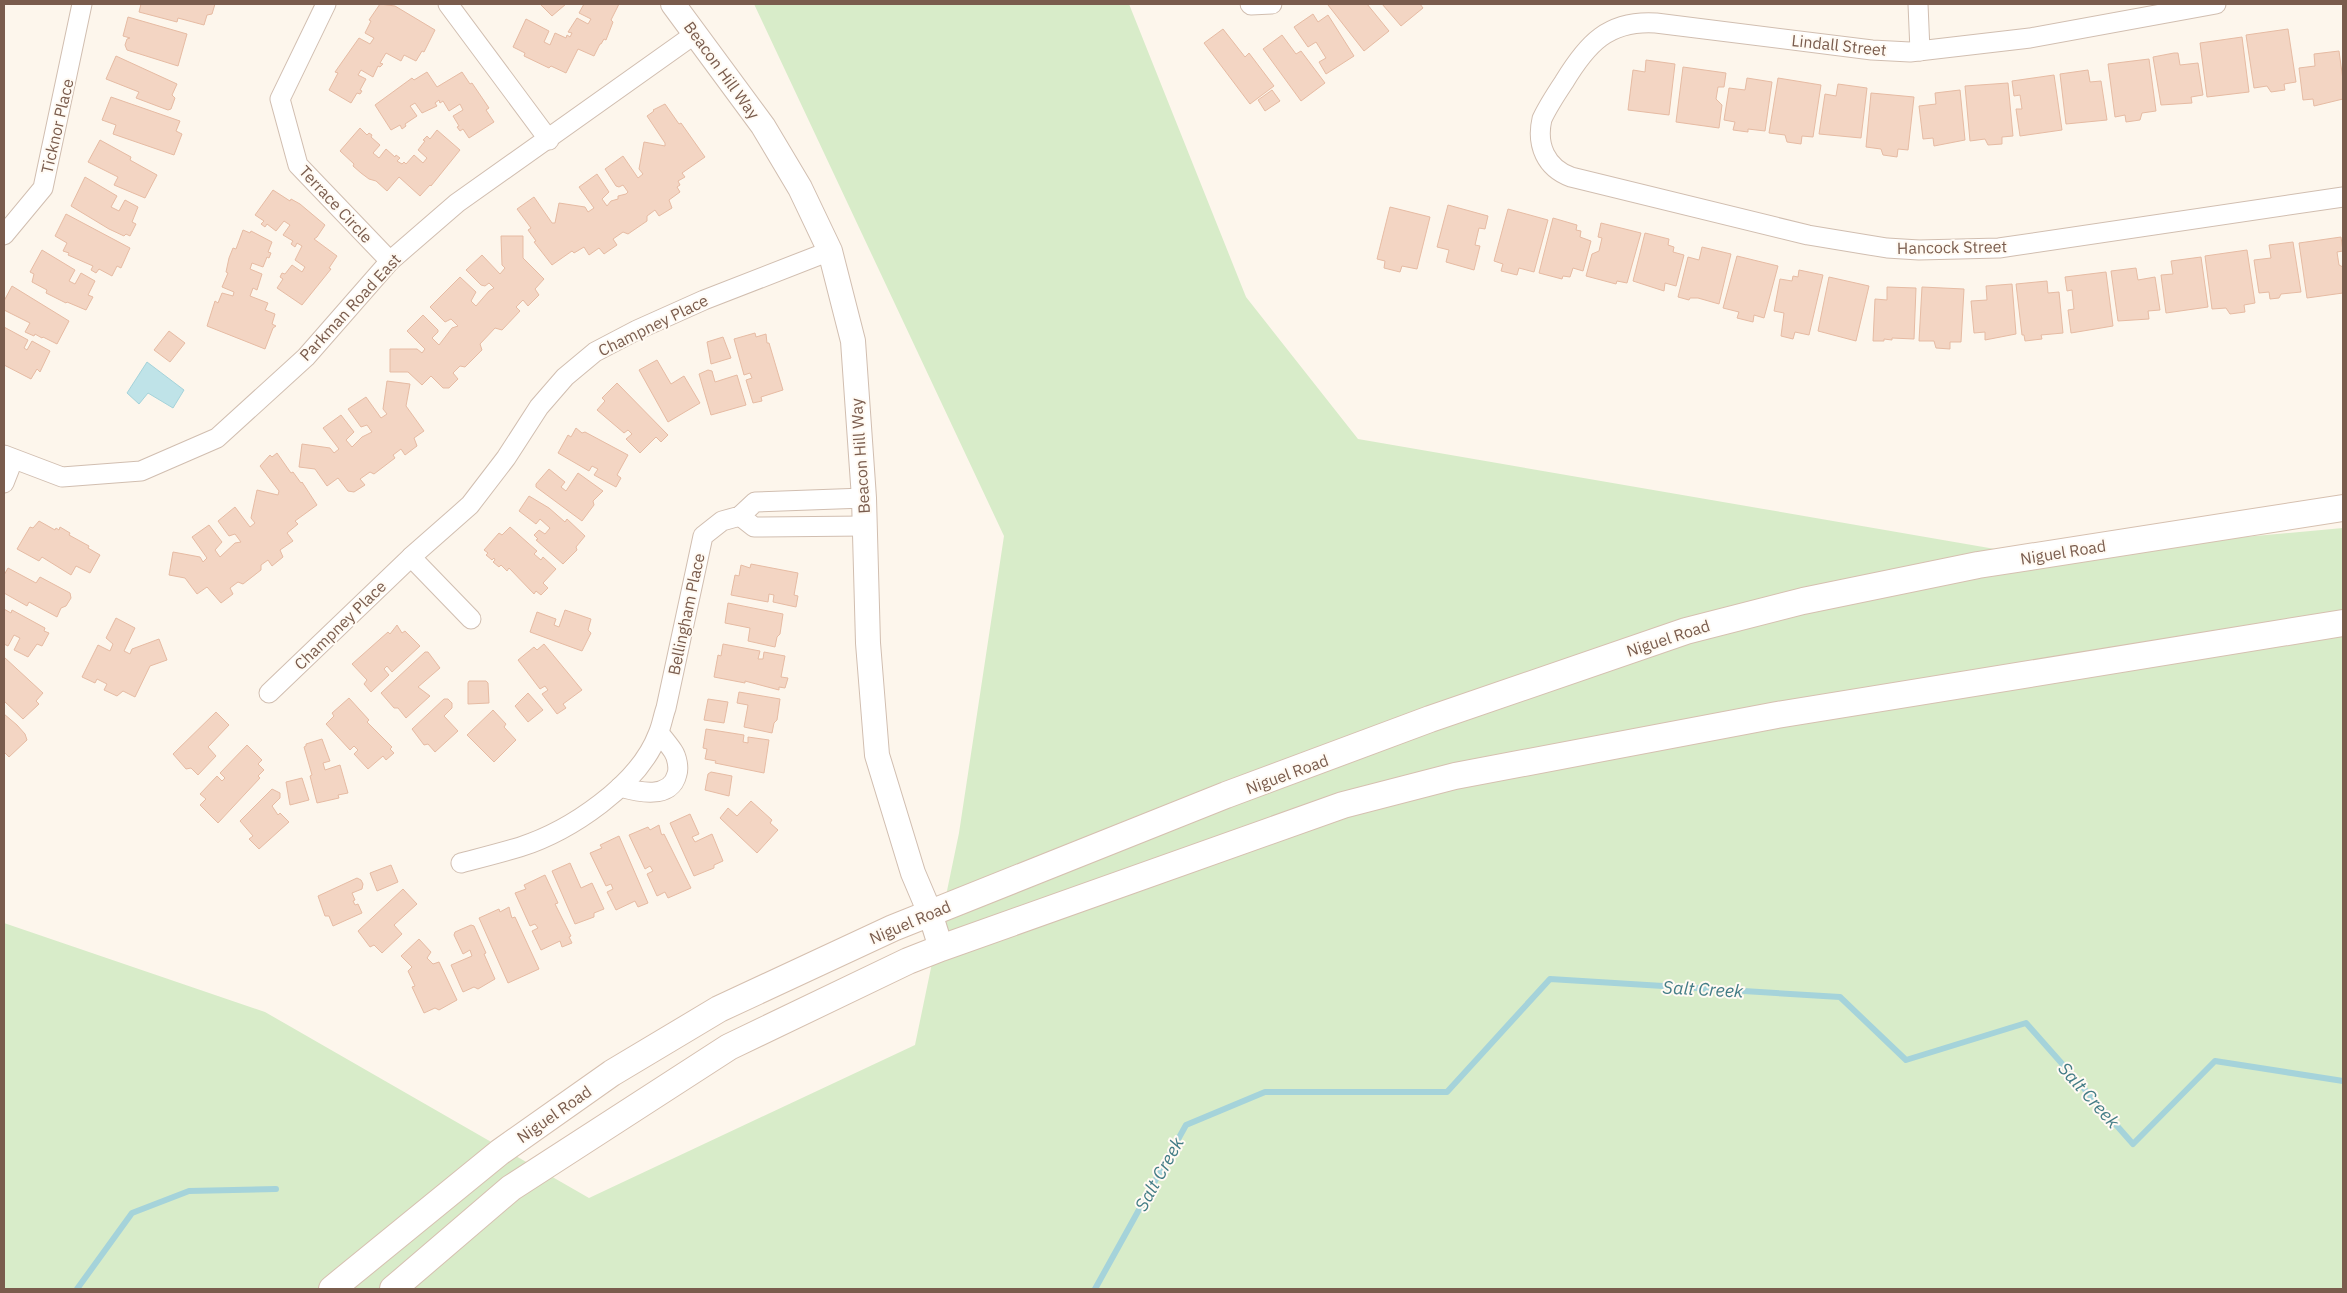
<svg xmlns="http://www.w3.org/2000/svg" width="2347" height="1293" viewBox="0 0 2347 1293" font-family="'IBM Plex Sans',sans-serif">
<style>
.green{fill:#d8ecc9}
.water{fill:#bfe3e8;stroke:#a5d3da}
.lines{fill:none;stroke-linecap:round;stroke-linejoin:round}
.stream{stroke:#a5d3da;stroke-width:6}
.building{fill:#f3d5c3;stroke:#e6bba3}
.minor-casing{stroke:#d1beb0;stroke-width:21}
.tertiary-casing{stroke:#d1beb0;stroke-width:26}
.secondary-casing{stroke:#d6c0b0;stroke-width:28}
.minor{stroke:#fff;stroke-width:19}
.tertiary{stroke:#fff;stroke-width:24}
.secondary{stroke:#fff;stroke-width:26}
.labels{text-anchor:middle;dominant-baseline:central;stroke-width:4;stroke-linejoin:round;paint-order:stroke}
.street-label{font-size:16px;fill:#7a5c4d;stroke:#fffaf3}
.water-label{font-size:18px;font-style:italic;fill:#437c86;stroke:#fffaf3}
</style>
<rect width="100%" height="100%" fill="#fdf6ec"/>
<path class="green" d="M754 4H1129L1246 297 1358 439 2036 556 2343 528V1289H4V923L265 1012 589 1198 915 1045 959 833 1004 536Z"/>
<path class="water" d="M147 362 184 390 173 408 148 393 139 404 127 393Z"/>
<g class="lines">
<g class="stream">
<path d="M77 1289 132 1213 189 1191 276 1189"/>
<path d="M1095 1289 1186 1125 1265 1092H1447L1550 979 1840 997 1906 1060 2026 1023 2133 1144 2215 1061 2343 1081"/>
</g>
</g>
<g class="building">
<path d="M141 4H215L212 14 207 15 204 25 178 18 177 22 139 12Z"/>
<path d="M380 4 395 6 435 30 424 52 422 51 416 61 404 55 401 61 386 53 380 63 383 64 380 67 378 66 373 77 361 70 358 75 366 79 360 90 362 91 360 94 357 93 351 103 329 90 338 73 335 72 359 38 370 44 374 38 365 33 371 21 369 20Z"/>
<path d="M540 4H566L552 16Z"/>
<path d="M584 4H619L611 20 613 22 606 40 604 39 601 44H600L594 56 578 49 566 73 551 66 549 68 524 56 525 53 513 47 526 19 549 31 544 42 550 45 555 33 566 38 567 35 570 37 572 33 568 32 577 18 588 24 591 19 579 13Z"/>
<path d="M1330 4H1367L1389 31 1364 51 1328 5Z"/>
<path d="M1382 4H1420L1423 8 1401 26Z"/>
<path d="M1313 14 1318 22 1328 15 1354 56 1326 74 1319 62 1326 58 1316 42 1308 47 1294 27Z"/>
<path d="M128 17 187 34 178 66 127 50 125 45 127 39 130 38 123 36Z"/>
<path d="M1223 29 1245 57 1249 53 1274 86 1250 104 1204 43Z"/>
<path d="M2288 29 2296 82 2284 84 2285 90 2271 92 2267 86 2254 88 2246 35Z"/>
<path d="M1282 35 1296 54 1301 51 1325 83 1301 101 1263 49Z"/>
<path d="M2242 37 2249 92 2207 97 2200 43Z"/>
<path d="M2339 51 2343 80V99L2314 106 2313 99 2303 100 2299 68 2315 66 2314 54Z"/>
<path d="M2174 53H2178L2180 65 2198 63 2203 95 2191 97 2192 103 2161 105 2153 57Z"/>
<path d="M116 56 177 84 172 95 175 98 171 109 168 110 136 98 139 92 106 79Z"/>
<path d="M2149 59 2156 111 2142 113 2140 120 2126 122 2125 115 2115 117 2108 64Z"/>
<path d="M1646 60 1675 64 1669 115 1628 110 1633 70 1645 72Z"/>
<path d="M1683 67 1726 73 1724 87H1718L1716 99 1722 105 1719 128 1676 122Z"/>
<path d="M2088 70 2090 82 2101 81 2107 120 2066 124 2060 74Z"/>
<path d="M427 72 437 87 462 72 470 84 472 83 489 108 486 110 494 122 469 138 463 129 460 131 457 127 459 126 453 116 463 110 460 104 449 111 443 101 440 103 439 100 435 103 437 106 422 113 415 103 410 106 417 116 405 124 406 126 402 129 400 125 391 130 375 105 412 78 414 80Z"/>
<path d="M2054 75 2062 130 2020 136 2016 109H2022L2020 95 2014 96 2012 81Z"/>
<path d="M1747 78 1772 82 1765 131 1748 129V132L1733 130 1735 122 1724 120 1729 88 1745 90Z"/>
<path d="M1778 78 1821 85 1813 137 1802 136 1801 144 1787 142 1785 135 1769 133Z"/>
<path d="M2008 83 2013 136 2002 137V144L1988 145 1985 139 1970 141 1965 86Z"/>
<path d="M1838 84 1867 88 1861 138 1819 134 1825 94 1836 96Z"/>
<path d="M1272 90 1280 101 1265 111 1258 100Z"/>
<path d="M1960 90 1965 140 1934 146 1933 138 1923 139 1919 106 1936 104 1935 93Z"/>
<path d="M1871 93 1914 97 1908 150 1898 149 1897 157 1883 155 1881 149 1866 147Z"/>
<path d="M111 97 180 121 176 131 182 134 174 155 113 134 116 125 102 120Z"/>
<path d="M665 104 679 124 681 123 705 157 682 173 685 177 678 181 680 185 677 187 680 192 669 200 672 208 659 216 655 210 647 216V221L628 234 623 232 613 239 617 245 604 254 599 248 589 255 584 247 574 253 572 251 552 265 534 242 536 241 528 230 531 228 517 209 534 197 552 223H555L559 203 585 207 588 212 594 208 579 187 597 174 609 192 602 199 607 206 611 201 618 199V196L626 194 628 192 623 185 619 187 616 186 605 169 623 156 638 178 643 174 639 169 644 142 665 146V143L647 116 654 111 653 110Z"/>
<path d="M360 128 367 135 369 133 372 135 371 137 380 145 373 153 379 158 386 149 395 157 396 155 400 158 397 161 402 164 404 162 406 164 414 155 423 163 427 158 418 150 425 141 423 140 427 136 430 139 437 130 460 150 431 186 430 185 420 196 399 177 387 191 376 181 369 179 361 173 353 166 354 164 340 151Z"/>
<path d="M100 140 131 157 130 160 157 175 145 198 114 185 118 177 88 162Z"/>
<path d="M85 177 117 196 111 207 119 211 125 200 138 207 132 222 136 224 130 236 126 234 124 236 109 229 71 206Z"/>
<path d="M273 190 290 201 291 199 300 204 325 225 317 237 314 239 337 256 329 268 331 269 302 305 277 288 283 279 280 277 282 273 285 274 292 265 302 272 305 267 295 260 302 246 297 243 295 247 291 244 293 241 283 235 290 225 284 221 276 231 267 224 265 227 261 224 264 221 255 215Z"/>
<path d="M1448 205 1488 216 1485 229 1479 228 1475 245 1480 246 1474 270 1446 262 1449 250 1437 247Z"/>
<path d="M1390 207 1430 217 1417 269 1402 266 1400 272 1384 268 1385 261 1377 259Z"/>
<path d="M1508 209 1548 220 1534 272 1519 268 1517 275 1501 271 1503 264 1494 261Z"/>
<path d="M66 214 130 248 121 268 117 266 112 276 99 269 96 273 91 270 93 266 68 255 69 253 63 251 67 243 55 236Z"/>
<path d="M1553 218 1577 225 1576 230 1581 231 1580 237 1591 241 1583 271 1573 268 1570 277 1563 276 1562 279 1539 273Z"/>
<path d="M1601 223 1641 233 1627 283 1617 281 1616 284 1586 276 1592 254 1599 251 1602 238 1598 237Z"/>
<path d="M243 230 250 233 251 231 272 242 268 252 271 253 269 258 267 257 263 267 252 263 250 269 262 274 257 290 253 288 250 296 268 303 265 310 275 314 272 324 276 326 273 328 265 349 207 326 215 301 218 303 222 293 233 296 234 292 222 287 228 273 226 272 229 258 233 248 236 249Z"/>
<path d="M1645 233 1669 239 1668 245 1674 247 1673 252 1684 255 1676 286 1665 283 1664 291 1633 281Z"/>
<path d="M501 236H523V258L544 279 535 289 539 295 528 306 523 300 516 307 520 311 502 330 495 328 480 344 482 350 465 367 460 366 453 373 458 379 449 388H443L431 376 422 385 408 372H390V349H417L422 353 425 349 407 331 423 315 438 330V332L432 338 439 345 452 328 458 326 451 319 445 322 430 307 460 277 476 292 471 301 476 306 489 291 494 288 489 283 485 286 481 285 466 270 482 255 500 274 505 268 502 265Z"/>
<path d="M2341 237 2343 251 2337 252 2339 265 2343 267V293L2307 298 2299 243Z"/>
<path d="M2293 242 2301 292 2281 294 2279 298 2270 299 2269 292 2259 293 2254 260 2271 258 2269 245Z"/>
<path d="M1702 247 1731 254 1719 304 1698 298H1690L1689 300 1678 297 1688 257 1699 260Z"/>
<path d="M42 250 75 270 69 281 75 284 81 273 95 281 88 295 93 297 86 310 67 302 66 303 46 293 47 290 32 282 34 274 30 272Z"/>
<path d="M2247 250 2255 303 2244 305 2245 312 2230 314 2226 308 2212 309 2205 256Z"/>
<path d="M1737 256 1778 266 1764 318 1754 315 1753 322 1737 318 1739 312 1723 308Z"/>
<path d="M2201 257 2208 307 2166 313 2161 275 2173 274 2171 261Z"/>
<path d="M2136 268 2138 280 2155 277 2160 310 2148 311 2149 319 2118 321 2111 271Z"/>
<path d="M1799 270 1823 275 1809 335 1795 332 1793 339 1781 336 1784 313 1774 311 1780 279 1792 281 1793 276 1798 277Z"/>
<path d="M2106 272 2113 326 2071 333 2068 310 2074 309 2072 290 2067 291 2065 277Z"/>
<path d="M1829 277 1869 286 1856 341 1818 331Z"/>
<path d="M2047 281 2048 293 2059 292 2063 333 2041 335 2042 339 2025 341 2024 335H2022L2016 284Z"/>
<path d="M2012 284 2016 334 1985 340V332L1974 333 1971 301 1987 300 1986 286Z"/>
<path d="M12 286 69 321 57 344 43 337 42 338 35 334 34 336 25 332 30 323 4 310V301Z"/>
<path d="M1887 287 1916 288 1914 339 1892 338V340L1884 339V341H1873L1875 299 1887 300Z"/>
<path d="M1922 287 1964 289 1961 342H1950V349L1936 348 1934 341H1919Z"/>
<path d="M4 327 28 340 24 348 27 350 32 341 50 351 40 372 37 369 31 379 4 365Z"/>
<path d="M169 331 185 343 170 362 154 350Z"/>
<path d="M755 333 756 337 766 334 767 343H769L783 390 761 397 762 401 753 403 746 380 752 378 750 373 744 375 734 339Z"/>
<path d="M723 337 731 358 711 364 707 342Z"/>
<path d="M657 360 671 384 684 376 700 403 668 422 639 370Z"/>
<path d="M708 370 712 371 715 382 737 375 746 405 711 415 699 374Z"/>
<path d="M387 381 410 384 406 406 424 431 414 438 417 446 405 455 401 449 393 455 395 458 374 474 370 472 360 479 365 485 354 492 348 491 338 478 327 486 315 469 299 467 302 444 330 448 334 453 339 449 323 428 341 415 354 432 346 440 352 447 362 437 372 432 367 425 361 427 348 409 366 397 381 418 387 414 383 409Z"/>
<path d="M617 383 668 435 661 442 656 437 640 453 626 439 632 434 628 430 624 433 597 410 605 401 602 398Z"/>
<path d="M576 428 582 433 585 432 628 455 617 475 621 478 616 487 594 475 598 469 592 466 589 471 558 453 568 435 571 437Z"/>
<path d="M277 453 291 473 293 472 301 483 302 482 317 505 295 521 298 524 287 533 293 541 280 550 283 557 272 566 268 560 261 565V570L243 584 238 582 230 588 233 594 221 603 207 587 197 594 185 578 169 575 173 552 200 557 203 562 207 558 192 537 209 525 222 542 215 550 220 557 235 543 241 542 235 534 229 536 218 521 235 507 250 527 255 523 251 518 257 490 278 495 279 491 260 466 270 455 272 457Z"/>
<path d="M549 469 565 482 561 487 566 491 578 473 603 491 593 501 594 505 582 521 536 487V484Z"/>
<path d="M529 496 549 508 565 522 567 519 585 536 576 547 577 550 563 564 536 540 538 539 534 535 539 530 545 534 550 528 540 519 536 524 519 511Z"/>
<path d="M39 521 55 530 56 528 59 530 60 527 70 533 69 535 89 546 88 548 100 555 90 573 76 566 71 575 42 557 39 561 17 549 30 527 33 528Z"/>
<path d="M510 527 537 551 534 554 541 560 543 557 556 569 543 583 548 588 541 595 536 591 534 594 509 568 507 571 501 565 499 567 493 562 495 560 494 558 492 560 486 555 488 553 484 550 499 533 502 535Z"/>
<path d="M751 564 798 573 794 595 798 596 796 607 773 602 774 595 769 594 768 602 731 595 735 575 739 576 741 565 750 568Z"/>
<path d="M8 568 36 583 40 577 70 593 71 598 66 606 61 608 57 617 29 602 27 606 4 593V575Z"/>
<path d="M728 603 783 614 780 634 777 637 775 647 748 641 750 628 725 623Z"/>
<path d="M4 609 11 613 12 610 45 628 44 631 49 633 42 646 37 644 28 657 14 650 20 638 14 635 8 646 4 644Z"/>
<path d="M565 610 591 619 588 630 591 633 582 651 530 632 537 612 556 619 554 625 559 627Z"/>
<path d="M116 618 135 628 124 651 130 654 132 649 159 639 167 660 150 666 135 697 123 691 117 696 104 690 107 684 97 679 95 683 82 677 98 645 110 651 113 644 106 638Z"/>
<path d="M397 625 402 633 405 631 420 646 392 672 387 666 384 669 389 675 371 692 364 684 367 680 352 664 388 632 390 634Z"/>
<path d="M544 644 582 690 563 704 566 708 557 714 542 694 548 690 545 686 540 689 518 660 534 647 537 650Z"/>
<path d="M723 644 760 651 758 659H763L764 652 785 656 781 677 788 678 785 688 779 687V690L745 681V683L714 677 718 655 721 656Z"/>
<path d="M425 652H428L440 668 418 687 430 696 406 718 398 708H394L381 693Z"/>
<path d="M4 657 43 693 36 701 39 704 23 719 4 701Z"/>
<path d="M469 681H486L488 683 489 703 468 704V683Z"/>
<path d="M739 692 780 699 777 720 774 723 772 733 744 727 748 705 737 703Z"/>
<path d="M528 693 543 710 528 722 515 706Z"/>
<path d="M349 698 369 720 367 722 392 747 390 749 394 753 386 760 383 756 368 769 354 754 358 750 354 746 350 750 326 724 334 716 332 713Z"/>
<path d="M444 699H448L452 703V708L444 716 458 731 435 752 428 744 424 745 412 729Z"/>
<path d="M708 699 728 702 724 723 704 720Z"/>
<path d="M493 710 506 724 504 727 516 740 494 762 467 735Z"/>
<path d="M216 712 229 725 208 747 216 756 198 775 191 768 186 769 173 754Z"/>
<path d="M4 714 17 725 25 734 27 740 9 757 4 752Z"/>
<path d="M706 729 744 735 743 742 748 743V737L769 740 764 773 715 763 716 761 705 759 707 749 703 748Z"/>
<path d="M322 739 330 761 323 763 325 770 340 765 348 793 338 795 339 798 317 803 310 776 312 775 304 747 306 746V744Z"/>
<path d="M247 745 262 760 258 764 264 770 258 776 260 778 218 823 200 805 206 799 200 794 217 776 222 781 225 778 220 773Z"/>
<path d="M711 772 732 776 729 796 705 790 708 774Z"/>
<path d="M302 778 309 800 290 805 286 782Z"/>
<path d="M272 789 280 793V798L272 806 278 815 280 813 289 822 259 849 249 839 253 836 240 821Z"/>
<path d="M751 801 772 820 770 823 778 830 757 853 720 818 728 808 737 816Z"/>
<path d="M690 814 699 834 692 837 695 842 712 834 723 861 714 865V868L694 876 670 823Z"/>
<path d="M659 825 661 833 662 835 664 834 691 888 668 898 665 892 657 896 647 874 653 871 650 866 645 869 629 835 648 827 650 830Z"/>
<path d="M619 836 648 903 638 907 635 901 616 910 607 892 613 889 611 884 606 886 590 853 602 848 600 845Z"/>
<path d="M570 863 581 888 592 883 604 909 594 913V917L575 924 552 871Z"/>
<path d="M391 865 398 882 377 891 370 873Z"/>
<path d="M545 875 558 903 555 904 571 936 569 937 572 943 562 947 560 941 541 950 532 931 538 928 535 924 530 926 515 893 526 889 524 885Z"/>
<path d="M357 878 361 880 363 884 362 889 352 893 355 900 353 901 355 905 358 904 362 913 333 926 329 916H325L318 896Z"/>
<path d="M403 889 417 904 394 925 402 934 382 953 374 945 370 947 358 931Z"/>
<path d="M509 907 511 915 512 918 515 917 539 969 508 983 479 918 499 909 500 912Z"/>
<path d="M471 925 474 926 486 953 484 954 495 979 478 989 474 987 463 992 451 965 472 956 470 950 463 954 454 935 455 932Z"/>
<path d="M419 939 431 952 427 958 433 964 439 962 457 1000 439 1010 435 1008 424 1013 412 987 415 986 408 971 412 967 401 956Z"/>
</g>
<g class="lines">
<g class="minor-casing">
<g id="minor">
<path d="M326 4 280 99 298 165 390 261"/>
<path d="M448 4 549 140"/>
<path d="M1250 4 1251 5 1272 4"/>
<path d="M1918 4 1920 51"/>
<path d="M2216 4 2030 38 1910 52 1872 50 1656 23C1608 20 1587 44 1564 82 1556 94 1548 106 1542 119 1536 145 1546 168 1571 177L1808 235 1887 248 1919 250 1999 248 2343 197"/>
<path d="M4 235 43 188 82 4"/>
<path d="M4 455 62 477 141 471 217 438 306 357 390 261 457 203 695 34"/>
<path d="M4 483 13 460"/>
<path d="M740 516 754 527 865 526"/>
<path d="M411 557 471 619"/>
<path d="M269 693 411 557 470 505 506 458 539 407 565 377 595 352 637 330 704 300 830 251"/>
<path d="M620 787C638 792 671 800 677 774 679 768 677 757 673 751 669 745 664 739 659 733"/>
<path d="M461 863C480 858 500 853 520 847 570 831 639 785 658 734 662 725 663 716 666 708L703 536 722 521 740 516 755 502 864 498"/>
</g>
</g>
<g class="tertiary-casing">
<path id="tertiary" d="M673 4 763 126 800 188 830 251 853 341 864 498 868 643 877 755 913 873 930 913 941 948"/>
</g>
<g class="secondary-casing">
<g id="secondary">
<path d="M332 1289 500 1152 612 1073 719 1009 893 928 1226 795 1430 719 1686 631 1803 601 1978 565 2343 508"/>
<path d="M393 1289 511 1188 729 1047 908 961 941 948 1343 805 1455 776 1777 715 2343 623"/>
</g>
</g>
<use href="#minor" class="minor"/>
<use href="#tertiary" class="tertiary"/>
<use href="#secondary" class="secondary"/>
</g>
<g class="labels">
<g class="street-label">
<text transform="translate(1839 45) rotate(6)">Lindall Street</text>
<text transform="translate(722 70) rotate(54)">Beacon Hill Way</text>
<text transform="translate(57 126) rotate(-77)">Ticknor Place</text>
<text transform="translate(336 204) rotate(47)">Terrace Circle</text>
<text transform="translate(1952 247) rotate(-1)">Hancock Street</text>
<text transform="translate(350 307) rotate(-47)">Parkman Road East</text>
<text transform="translate(653 325) rotate(-26)">Champney Place</text>
<text transform="translate(860 456) rotate(-94)">Beacon Hill Way</text>
<text transform="translate(2063 552) rotate(-9)">Niguel Road</text>
<text transform="translate(686 614) rotate(-78)">Bellingham Place</text>
<text transform="translate(340 625) rotate(-44)">Champney Place</text>
<text transform="translate(1668 638) rotate(-18)">Niguel Road</text>
<text transform="translate(1287 774) rotate(-20)">Niguel Road</text>
<text transform="translate(910 922) rotate(-23)">Niguel Road</text>
<text transform="translate(554 1114) rotate(-35)">Niguel Road</text>
</g>
<g class="water-label">
<text transform="translate(1703 989) rotate(3)">Salt Creek</text>
<text transform="translate(2089 1095) rotate(48)">Salt Creek</text>
<text transform="translate(1159 1174) rotate(-61)">Salt Creek</text>
</g>
</g>
<rect width="2347" height="1293" fill="none" stroke="#7a5c4d" stroke-width="10"/>
</svg>
